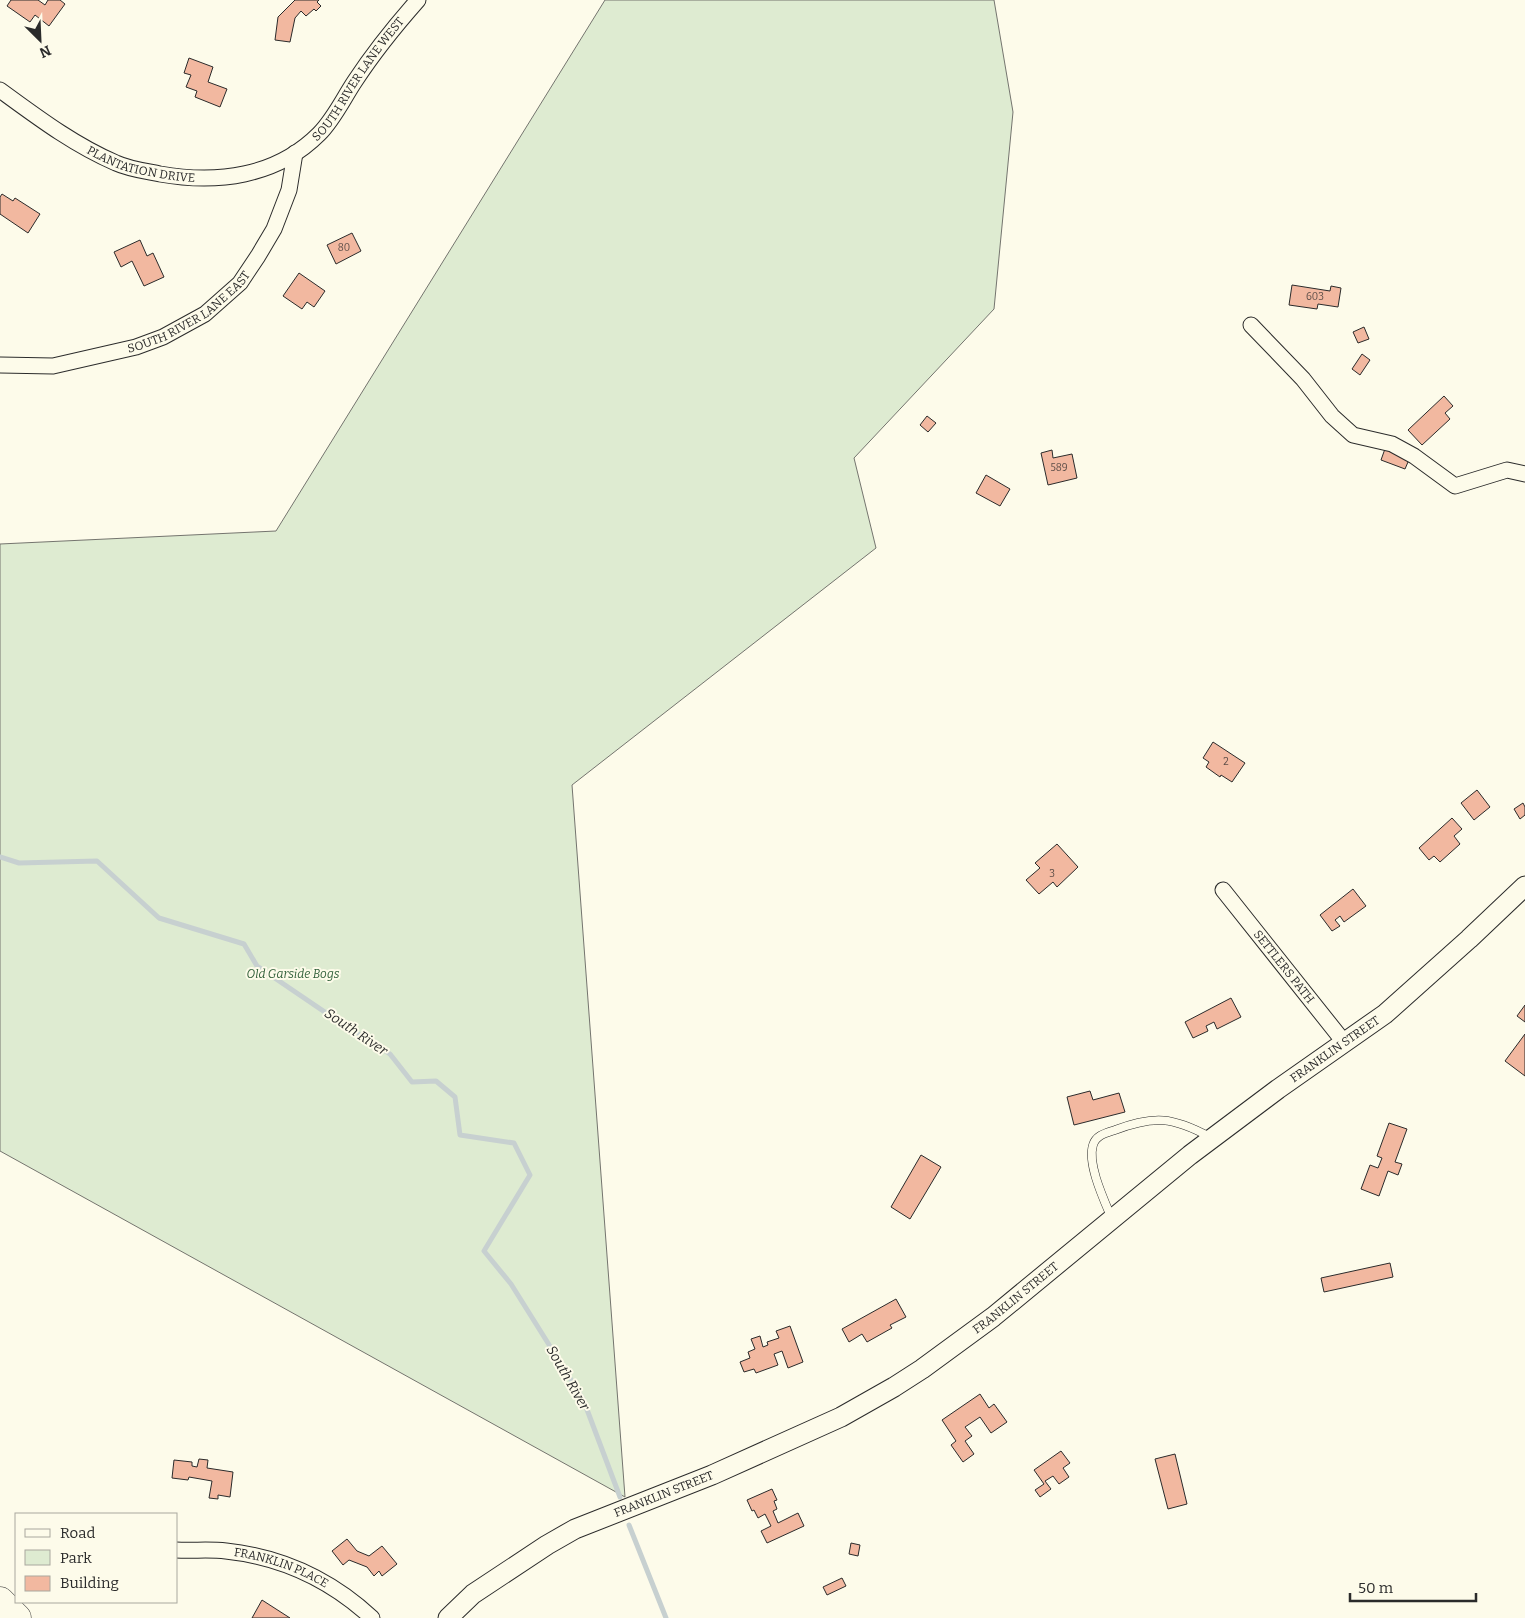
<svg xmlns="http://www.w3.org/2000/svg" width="1525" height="1618" viewBox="0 0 1525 1618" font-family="Bitter,serif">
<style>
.green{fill:#deebd1;stroke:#74746e}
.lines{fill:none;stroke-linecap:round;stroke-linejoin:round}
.stream{stroke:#c7d0d0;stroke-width:5}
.building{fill:#f2b8a0;stroke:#2b2b2b}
.service-casing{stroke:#2b2b2b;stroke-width:9}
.minor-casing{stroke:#2b2b2b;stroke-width:17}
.tertiary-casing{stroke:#2b2b2b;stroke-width:21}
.motorway-casing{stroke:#2b2b2b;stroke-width:29}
.service{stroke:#fdfbea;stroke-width:8}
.minor{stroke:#fdfbea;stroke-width:15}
.tertiary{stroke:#fdfbea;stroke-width:19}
.motorway{stroke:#fdfbea;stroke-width:28}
.labels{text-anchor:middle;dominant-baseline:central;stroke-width:4;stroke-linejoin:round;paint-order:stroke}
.number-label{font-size:10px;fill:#5d4e48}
.street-label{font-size:12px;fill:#2b2b2b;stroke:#fdfbea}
.park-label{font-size:12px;font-style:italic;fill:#34623c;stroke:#fdfbea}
.water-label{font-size:14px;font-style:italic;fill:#2b2b2b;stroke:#fdfbea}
</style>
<rect width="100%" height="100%" fill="#fdfbea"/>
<path class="green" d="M605 0H994L1013 112 994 309 854 458 876 548 572 785 625 1497 0 1151V544L276 531Z"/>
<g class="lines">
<g class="stream">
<path d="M0 857 19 863 97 861 159 918 244 944 257 966 338 1021 390 1054 412 1082 436 1081 455 1097 460 1135 514 1143 530 1175 484 1251 511 1284 583 1399 620 1497"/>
<path d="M629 1525 666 1618"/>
</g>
</g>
<g class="building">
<path d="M11 0H38L45 5 48 0H60L65 4 49 26 35 15 30 22 7 6Z"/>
<path d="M295 0H319L317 2 321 6 316 11 314 9 306 16 301 11 295 18 290 42 275 40 278 17Z"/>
<path d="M189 58 213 67 208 82 227 89 220 107 195 97 197 91 186 87 191 75 184 73Z"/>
<path d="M2 194 13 201 15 198 40 214 28 233 0 214V197Z"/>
<path d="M352 233 361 251 336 264 327 245Z"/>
<path d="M140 240 147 256 153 253 164 277 144 286 132 261 121 267 114 252Z"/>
<path d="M299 273 325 291 314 307 307 302 302 309 283 296Z"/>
<path d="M1292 285 1330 291 1331 286 1341 288 1338 307 1318 304 1317 309 1289 305Z"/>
<path d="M1364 327 1369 339 1358 343 1353 332Z"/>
<path d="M1362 354 1370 360 1360 375 1352 369Z"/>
<path d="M1444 396 1453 406 1445 413 1450 419 1422 445 1408 430Z"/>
<path d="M927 416 936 423 928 432 920 425Z"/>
<path d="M1386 446 1411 455 1405 469 1381 460Z"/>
<path d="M1052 450 1053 458 1072 454 1077 478 1048 485 1041 453Z"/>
<path d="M986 475 1010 489 1000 506 976 493Z"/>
<path d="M1213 742 1245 763 1232 782 1221 775 1220 777 1206 767 1209 762 1203 758Z"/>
<path d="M1477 790 1490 807 1474 820 1461 803Z"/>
<path d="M1523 803 1525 807V815L1520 819 1514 809Z"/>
<path d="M1452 818 1462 829 1454 836 1460 844 1440 862 1434 856 1429 860 1419 848Z"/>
<path d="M1057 844 1078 867 1057 887 1053 882 1039 894 1026 880 1040 868 1035 863Z"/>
<path d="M1353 889 1366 906 1344 922 1340 916 1335 920 1340 926 1332 931 1320 915Z"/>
<path d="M1231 998 1241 1017 1217 1029 1214 1022 1206 1026 1208 1031 1193 1038 1185 1022Z"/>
<path d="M1525 1005V1022L1517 1016Z"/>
<path d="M1525 1034V1076L1505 1061Z"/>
<path d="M1090 1091 1093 1100 1119 1093 1125 1112 1074 1125 1067 1097Z"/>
<path d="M1389 1123 1407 1129 1395 1162 1402 1164 1398 1175 1388 1171 1379 1196 1361 1189 1370 1165 1378 1168 1382 1158 1377 1156Z"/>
<path d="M921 1155 941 1167 910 1219 891 1207Z"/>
<path d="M1390 1263 1393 1277 1324 1292 1321 1278Z"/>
<path d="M896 1299 906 1317 890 1325 892 1328 867 1342 862 1334 849 1342 842 1329Z"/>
<path d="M790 1326 803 1362 788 1368 782 1351 774 1354 778 1365 756 1373 754 1369 744 1372 740 1362 750 1358 748 1352 755 1349 751 1339 760 1336 763 1347 768 1345 767 1342 779 1338 776 1331Z"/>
<path d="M980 1394 989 1408 994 1404 1007 1422 991 1433 980 1417 965 1427 972 1436 965 1441 974 1454 963 1462 951 1445 956 1441 942 1420Z"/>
<path d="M1061 1451 1070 1463 1063 1468 1069 1477 1059 1484 1053 1476 1045 1481 1051 1489 1040 1497 1035 1490 1044 1484 1034 1470Z"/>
<path d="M1175 1454 1187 1504 1168 1509 1155 1459Z"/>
<path d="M199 1459 208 1460 207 1468 233 1472 230 1497 218 1495V1499L209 1498 212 1481 189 1477 188 1480 172 1478 174 1460 192 1462V1466L197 1467Z"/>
<path d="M772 1489 777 1500 774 1501 777 1509 773 1511 778 1523 798 1513 804 1526 767 1543 761 1531 771 1526 765 1514 758 1518 754 1510 752 1511 747 1500Z"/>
<path d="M347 1539 357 1551 369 1556 382 1546 397 1564 382 1576 379 1571 374 1576 367 1567 349 1560 343 1565 332 1551Z"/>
<path d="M851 1543 860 1545 858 1556 849 1554Z"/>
<path d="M842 1578 846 1586 827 1595 823 1587Z"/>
<path d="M262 1600 290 1618H252Z"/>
</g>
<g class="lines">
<g class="service-casing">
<path id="service" d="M1112 1219C1104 1200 1087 1164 1093 1145 1096 1135 1106 1133 1115 1130 1154 1115 1173 1117 1210 1137"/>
</g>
<g class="minor-casing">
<g id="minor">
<path id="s1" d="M0 90C37 117 74 145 116 163 129 169 145 171 160 174 217 184 276 177 319 134 334 119 343 99 355 81 374 52 395 26 418 0"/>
<path d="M1251 325 1303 379 1332 416 1353 435 1392 444 1414 456 1455 486 1507 470 1525 474"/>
<path id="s2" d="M0 365 53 366 136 347 163 337 205 314 240 283 258 256 274 229 289 190 295 153"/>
<path id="s3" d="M1223 890 1344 1042"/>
<path id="s4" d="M176 1550C193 1551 209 1549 226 1551 282 1557 331 1580 372 1618"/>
</g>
</g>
<g class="tertiary-casing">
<g id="tertiary">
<path id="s5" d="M448 1618 473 1594 547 1545 575 1529 712 1475 841 1417 894 1387 922 1369 993 1317 1190 1155 1278 1089 1385 1014 1469 939 1525 886"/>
</g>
</g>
<g class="motorway-casing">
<path id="motorway" d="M0 1601 17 1618"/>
</g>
<use href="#service" class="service"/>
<use href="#minor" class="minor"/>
<use href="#tertiary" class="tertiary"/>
<use href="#motorway" class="motorway"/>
</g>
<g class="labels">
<g class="number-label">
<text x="344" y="248">80</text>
<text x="1315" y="297">603</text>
<text x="1059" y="468">589</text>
<text x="1226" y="762">2</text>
<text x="1052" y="874">3</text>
</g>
<g class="street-label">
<text stroke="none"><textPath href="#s1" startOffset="421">SOUTH RIVER LANE WEST</textPath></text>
<text stroke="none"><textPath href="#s1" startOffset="162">PLANTATION DRIVE</textPath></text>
<text stroke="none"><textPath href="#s2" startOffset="202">SOUTH RIVER LANE EAST</textPath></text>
<text stroke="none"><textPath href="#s3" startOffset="98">SETTLERS PATH</textPath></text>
<text stroke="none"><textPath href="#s5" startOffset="1061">FRANKLIN STREET</textPath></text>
<text stroke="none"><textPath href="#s5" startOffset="656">FRANKLIN STREET</textPath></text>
<text stroke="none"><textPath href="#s5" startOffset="251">FRANKLIN STREET</textPath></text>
<text stroke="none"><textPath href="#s4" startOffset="108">FRANKLIN PLACE</textPath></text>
</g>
<g class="park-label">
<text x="293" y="974">Old Garside Bogs</text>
</g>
<g class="water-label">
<text transform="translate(356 1032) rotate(34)">South River</text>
<text transform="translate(568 1378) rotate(60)">South River</text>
</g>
</g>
<rect x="15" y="1513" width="162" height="90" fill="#fdfbea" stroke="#a9a89e"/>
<rect x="25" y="1529" width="25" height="8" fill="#fdfbea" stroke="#a9a89e"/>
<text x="60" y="1538" font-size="15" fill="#2b2b2b">Road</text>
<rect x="25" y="1550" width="25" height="15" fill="#deebd1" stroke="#a9a89e"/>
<text x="60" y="1563" font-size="15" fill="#2b2b2b">Park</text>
<rect x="25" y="1576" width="25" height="15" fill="#f2b8a0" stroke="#a9a89e"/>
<text x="60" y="1588" font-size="15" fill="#2b2b2b">Building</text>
<g transform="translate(40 40) rotate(156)" stroke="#fdfbea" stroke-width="4" paint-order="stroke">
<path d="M0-4L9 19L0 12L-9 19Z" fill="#2b2b2b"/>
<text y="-8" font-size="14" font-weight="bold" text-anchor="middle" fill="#2b2b2b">N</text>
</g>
<path d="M1350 1593v8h126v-8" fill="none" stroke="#2b2b2b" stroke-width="2.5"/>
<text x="1358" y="1593" font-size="15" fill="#2b2b2b" stroke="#fdfbea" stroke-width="4" paint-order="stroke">50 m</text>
</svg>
